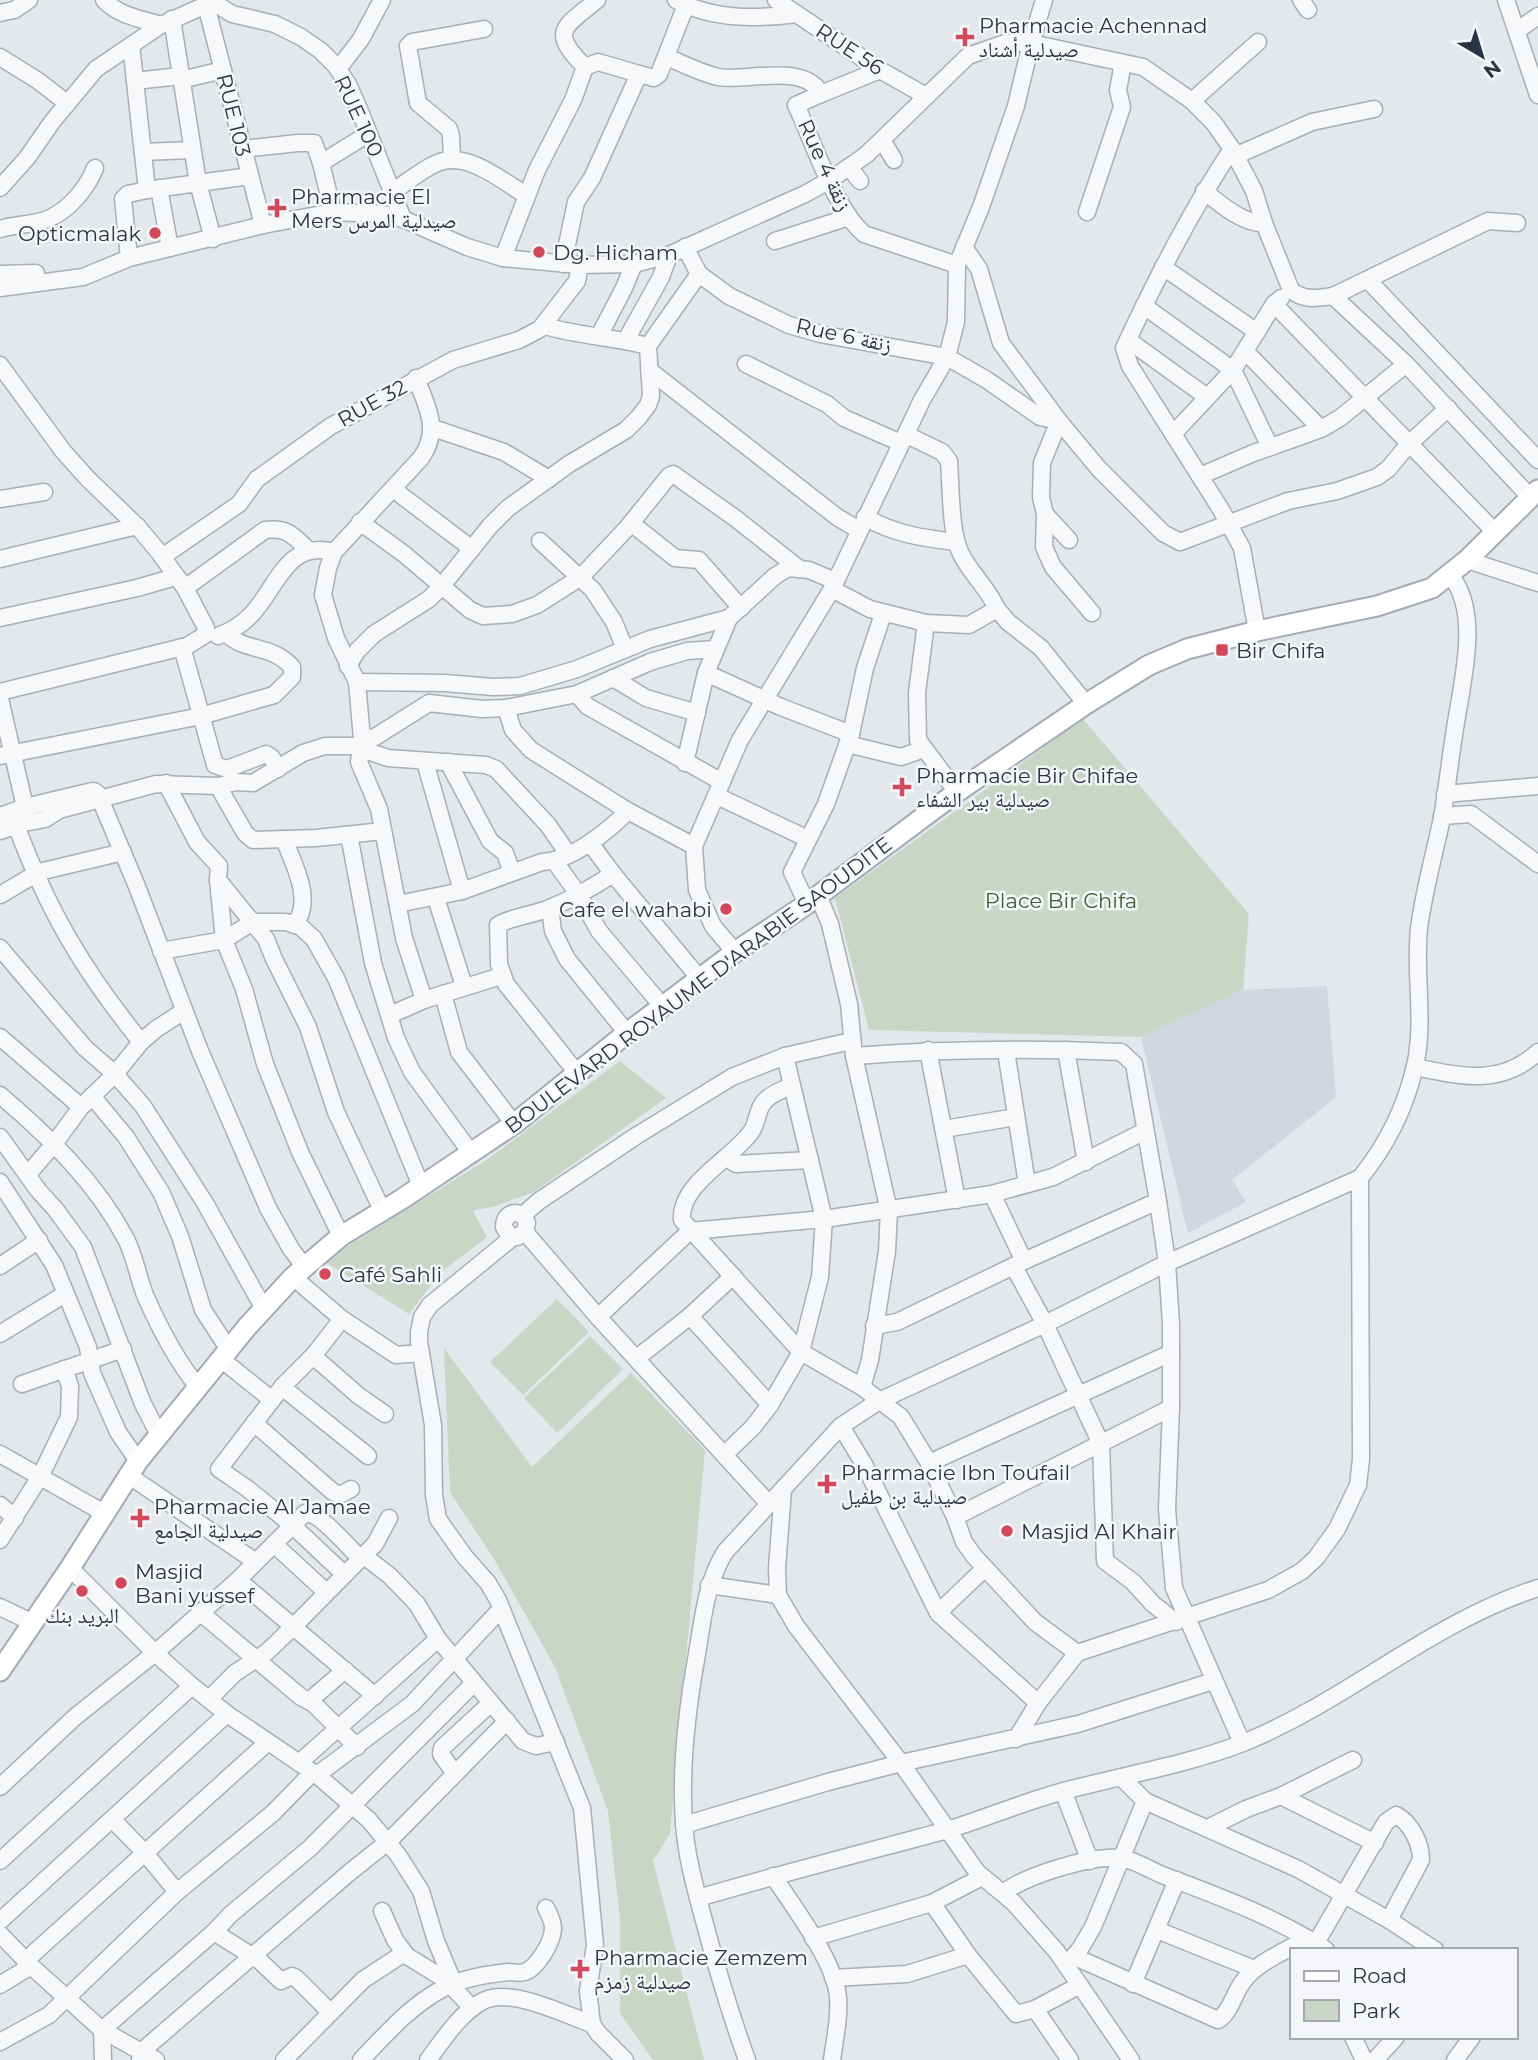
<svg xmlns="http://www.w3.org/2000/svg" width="1538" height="2060" viewBox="0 0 1538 2060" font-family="Montserrat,'Noto Naskh Arabic',sans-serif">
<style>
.built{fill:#d2d6de}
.green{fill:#c9d6c5}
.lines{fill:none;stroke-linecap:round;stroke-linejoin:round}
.minor-casing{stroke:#a9aeb7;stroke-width:19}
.major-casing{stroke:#a3abb8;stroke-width:23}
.minor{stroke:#f7f8fa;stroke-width:16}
.major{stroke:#fff;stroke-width:19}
.poi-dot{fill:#d1495b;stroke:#f4f6f9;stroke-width:2.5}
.labels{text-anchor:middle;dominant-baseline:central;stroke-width:5;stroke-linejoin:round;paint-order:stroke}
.poi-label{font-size:21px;fill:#2b3445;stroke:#f4f6f9;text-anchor:start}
.street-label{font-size:21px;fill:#2b3445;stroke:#f4f6f9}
.park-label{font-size:21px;fill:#3f6138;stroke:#f4f6f9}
</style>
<rect width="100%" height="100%" fill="#e4e7ec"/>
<path class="built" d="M1327 986 1336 1097 1232 1180 1246 1202 1188 1233 1141 1037 1243 990Z"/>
<g class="green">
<path d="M1083 719 1249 914 1243 990 1141 1037 869 1030 835 898Z"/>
<path d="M620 1061 666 1098 534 1192 496 1206 473 1211 487 1237 441 1272 409 1314 324 1261 488 1159Z"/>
<path d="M557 1299 589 1332 523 1395 490 1362Z"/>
<path d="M590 1336 623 1369 557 1433 524 1398Z"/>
<path d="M444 1348 532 1467 631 1373 705 1450 670 1834 653 1861 704 2060H653L620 2013V1919L608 1811 555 1667 494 1559 450 1492Z"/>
</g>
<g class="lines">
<g class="minor-casing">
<g id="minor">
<path d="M104 0C119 16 141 19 161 25"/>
<path d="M676 0C713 20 756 19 797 14"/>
<path d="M776 0 880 70 926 96"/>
<path d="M1301 0 1308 10"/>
<path d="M1506 0 1538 95"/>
<path d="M213 2 232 14 275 24 301 37 321 51 335 65 348 84 359 109 403 219"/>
<path d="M206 5 263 225"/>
<path d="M0 13 14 10 29 0"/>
<path d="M172 19 198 183 213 239"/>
<path d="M1518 30 1538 16"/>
<path d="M0 57 37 80 67 103"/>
<path d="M667 57C683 64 701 73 718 77 746 82 805 62 821 94L880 70"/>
<path d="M585 67 598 62 639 74"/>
<path d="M338 69 361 39 382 0"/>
<path d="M181 80 223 70"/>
<path d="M135 81 180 76"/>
<path d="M821 94 796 105C813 141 835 209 864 234L957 265"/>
<path d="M1192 101 1258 42"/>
<path d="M882 140 894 160"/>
<path d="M243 149 298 143H314L321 163 333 212"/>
<path d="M1232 149C1190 212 1156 279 1124 348L1130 366 1220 508 1242 548 1257 631"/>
<path d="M143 152 192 150"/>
<path d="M1235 156 1312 122 1374 109"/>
<path d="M452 159 451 136 449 129 418 103 408 46 412 42 484 29"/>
<path d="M321 163 368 134"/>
<path d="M849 167 860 181"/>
<path d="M0 188 27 158 52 122 96 69 161 25 217 0"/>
<path d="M159 188 170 248"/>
<path d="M147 190 250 176"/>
<path d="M1204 191C1219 203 1244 225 1264 223"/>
<path d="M392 192C406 183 420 171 435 164 466 149 500 180 526 195"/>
<path d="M1087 212 1122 107 1118 90 1123 63"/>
<path d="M0 229C16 224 35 225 50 218 70 209 87 188 95 168"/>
<path d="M775 241 849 217"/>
<path d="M685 247 699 274 729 296 789 325 820 334 947 357 987 380 1040 417 1059 421 1099 469 1163 533 1180 542 1288 501 1337 491 1377 477 1388 469 1409 444 1448 408"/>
<path d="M964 247 979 269 1001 343 1059 421 1042 463 1041 497 1045 514 1044 547 1053 567 1092 613"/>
<path d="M129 258 123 199 128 194 147 190 131 45"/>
<path d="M503 258 537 170 573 100 585 67C548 30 565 27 597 0"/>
<path d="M563 264 576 202 592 178 639 74 654 78 659 74 686 5"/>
<path d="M1163 267 1257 332"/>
<path d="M0 274 36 273"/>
<path d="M1368 280 1538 460"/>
<path d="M0 288 83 277 129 258 263 225 333 212 383 214 403 219 467 247 503 258 580 265 634 264 669 255 805 194 830 180 866 155 968 56 1005 43H1031L1143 67 1192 101 1214 123 1232 149 1254 191 1264 223 1291 290C1304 301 1317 298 1333 296L1488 221 1517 223"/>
<path d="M1333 296 1406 364 1530 497"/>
<path d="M1274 304 1495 532"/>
<path d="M1144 306 1233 370 1270 447"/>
<path d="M545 326C579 336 614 337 648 346"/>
<path d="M599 336 624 288 634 264"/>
<path d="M626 340 661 277 669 255"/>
<path d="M1128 340 1207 397"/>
<path d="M1245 351 1321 429"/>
<path d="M746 364 827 404 844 418 901 443"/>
<path d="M0 365 63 451 88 479 137 526 158 551 185 588 206 628 205 635 187 646 0 692"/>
<path d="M649 370 837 517 859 530"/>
<path d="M416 378C427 407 441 430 421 458L334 552 328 568 323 595 336 638 357 682 362 739 359 762 379 809 404 938 424 1000"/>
<path d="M433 431 439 430 504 452 549 479"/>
<path d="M1173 434 1233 370 1274 304 1281 298"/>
<path d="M907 435 942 452 949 461C951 486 950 533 961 554 971 574 988 588 997 609"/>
<path d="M1200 476 1251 454 1321 429 1340 418 1406 364"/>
<path d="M393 489 472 549"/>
<path d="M0 499 44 492"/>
<path d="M1045 514 1069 540"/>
<path d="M865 517C894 534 922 538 956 542"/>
<path d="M360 522 404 554 470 610 483 616 512 614 537 605 581 577 627 528 669 476 673 474 735 518 797 567"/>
<path d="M631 523 675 558 699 560 741 608"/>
<path d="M540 541 593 590 614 622 625 649"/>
<path d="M162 557 239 504 257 479 331 426 453 360 519 340 540 329 577 281 580 265"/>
<path d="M0 559 137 526"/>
<path d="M1467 560 1538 583"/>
<path d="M185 588 265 530C287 527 293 535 308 550"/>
<path d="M832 589 870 609 926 623 969 625 997 609 1008 622 1041 648 1086 704"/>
<path d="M0 618 137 588 175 577"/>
<path d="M926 623 917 693 918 740 957 792"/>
<path d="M218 636C229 632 242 624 250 616 277 589 286 539 334 552"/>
<path d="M182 647 215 765 227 769 266 754 272 758 278 769"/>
<path d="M348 666 357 651 374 634 429 599 441 587 490 526 508 508 569 464 626 430 639 417 648 405 651 396 648 346 699 274"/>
<path d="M706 673 781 707 851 734"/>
<path d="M613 678 646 698 697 713"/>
<path d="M357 682 445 683 493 687 520 686 577 669 650 639 729 618"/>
<path d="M577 694 587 706 722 782"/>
<path d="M0 699 25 807"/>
<path d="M506 708 513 730 531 750 628 811 694 846"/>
<path d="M362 739 375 737 429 703 482 709 506 708 577 694 650 662 687 651 715 649"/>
<path d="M847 744 901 757 924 749"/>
<path d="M0 756 201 716 274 695 292 677V667C270 643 245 653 226 633"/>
<path d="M425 762 462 891"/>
<path d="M448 762 490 841 505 853 512 872"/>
<path d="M685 763 706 673 729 618 775 576 788 568 809 570 835 581"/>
<path d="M166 783 197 842 219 866 218 880 266 939 274 959 308 1027 336 1112 382 1210"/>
<path d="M218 786 245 833 253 840 316 838 383 831"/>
<path d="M1445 794 1538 786"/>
<path d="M717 796 808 839"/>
<path d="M0 816 25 807 88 792 94 791 98 794 136 884 200 1051 268 1208 291 1249 304 1266"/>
<path d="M1442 816 1471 814 1538 864"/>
<path d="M16 825C48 911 83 970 141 1042"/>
<path d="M0 831 24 823 45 819 59 810 156 784 218 786 236 782 253 783 303 753 325 746H353L388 758 486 765 496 769 548 825 568 854"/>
<path d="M349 835 373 963 396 1038 412 1072 471 1153"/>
<path d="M284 839C293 863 314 900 295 924"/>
<path d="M590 843 613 874 700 979"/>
<path d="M555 862 579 895 599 931 663 1007"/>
<path d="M218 880 224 940 244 989 265 1064 300 1152 341 1236"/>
<path d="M0 895 39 872 123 852"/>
<path d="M818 895 830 924 849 1004 854 1056 889 1211 887 1251 870 1360 862 1387"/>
<path d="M436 898 464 986"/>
<path d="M398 904 462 891 542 862C571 861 607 832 628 811"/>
<path d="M807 904 792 872 826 804 851 734 865 668 883 614"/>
<path d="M550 908 553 931 567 959 627 1033"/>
<path d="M0 948 85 1048 115 1074 143 1106 205 1203 264 1309"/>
<path d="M161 951 224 940 253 922H286L301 927 314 939 336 978 421 1186"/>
<path d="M735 952 713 926 697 890 694 846 740 740 832 589 922 400 947 357 956 322 957 265 981 207 1016 106 1031 43 1044 0"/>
<path d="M443 994 459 1052 514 1124"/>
<path d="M390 1015 424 1000 501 976"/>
<path d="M0 1037 81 1107"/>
<path d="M928 1050 957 1200"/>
<path d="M1066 1050 1086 1162"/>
<path d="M1006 1051 1027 1184"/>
<path d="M854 1056C942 1049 1032 1048 1121 1052L1134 1064 1158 1201 1167 1263 1171 1324V1408L1167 1509 1174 1588 1242 1743"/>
<path d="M1415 1067C1460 1076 1500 1087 1538 1052"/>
<path d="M577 1073 506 984 499 964 498 925C507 918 537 914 550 908 572 899 593 887 613 874"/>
<path d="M792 1086C784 1089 775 1092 768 1098 756 1107 759 1121 751 1132 732 1159 679 1184 682 1220L801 1352 862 1387 901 1417 929 1463 955 1517 964 1542 974 1556 1035 1622 1077 1653"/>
<path d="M0 1095C48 1136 96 1182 126 1239 135 1257 138 1277 145 1295 159 1327 176 1360 198 1387"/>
<path d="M92 1096 126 1137 161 1192 180 1236 203 1310 229 1350"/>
<path d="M944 1129 1016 1117"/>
<path d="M0 1137 38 1190 56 1210 83 1247 143 1404 159 1435"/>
<path d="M727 1158 736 1164 810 1160"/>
<path d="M28 1174 54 1144 81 1107 115 1074 141 1042 156 1029 184 1011"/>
<path d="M0 1182 54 1265 88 1347 92 1373 118 1432 138 1461"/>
<path d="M992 1194 1024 1261"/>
<path d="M523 1215 527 1223 525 1232 517 1237 509 1235 504 1227C504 1216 512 1210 523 1215L539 1201 636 1136 732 1077 785 1056 851 1041"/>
<path d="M525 1232 598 1317 769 1504"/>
<path d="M513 1237 430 1305 422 1317 419 1332V1342L433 1425 434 1495 438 1519 465 1557 488 1583 498 1600 582 1808 595 1945 588 1991 592 2024 598 2033 625 2060"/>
<path d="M0 1266 39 1240"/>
<path d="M1014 1267 1045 1324 1101 1444 1105 1561 1133 1582 1153 1604 1176 1622"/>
<path d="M293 1277 342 1319 396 1355 421 1353"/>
<path d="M690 1316 770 1405"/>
<path d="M598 1317 690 1231 824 1219 992 1194 1053 1177 1145 1131"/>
<path d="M342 1319 313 1356 282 1387 219 1469 248 1489 292 1525 344 1574"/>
<path d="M874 1326 897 1322 1024 1261 1158 1201"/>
<path d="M0 1334 65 1294"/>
<path d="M313 1356 359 1396 385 1414"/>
<path d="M637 1358 690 1316 733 1276"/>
<path d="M221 1359 272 1400"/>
<path d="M22 1384 123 1349"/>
<path d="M282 1387 368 1456"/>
<path d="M254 1423 333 1492 340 1495 351 1489"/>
<path d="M841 1426 865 1466 938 1613 1038 1703"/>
<path d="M0 1454 104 1513"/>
<path d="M725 1454 753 1427 770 1405 801 1352 820 1277 824 1219 785 1056"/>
<path d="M929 1463 1171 1353"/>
<path d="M128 1475 256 1562"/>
<path d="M783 1490 777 1568 778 1595 796 1626 901 1763 977 1872 1014 1903 1057 1952 1131 2060"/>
<path d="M0 1505 15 1518"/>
<path d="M955 1517 1171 1408"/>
<path d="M0 1540 41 1475 69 1417 70 1386 64 1369"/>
<path d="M274 1544 326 1592"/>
<path d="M363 1555 390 1576 417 1604 438 1639 523 1741 536 1746 556 1742"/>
<path d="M70 1568 155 1653 192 1686 227 1714 317 1775 369 1820 398 1855 421 1891 436 1941 454 1984"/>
<path d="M238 1580 375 1696"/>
<path d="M709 1585 778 1595"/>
<path d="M0 1607 33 1623"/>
<path d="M201 1613 301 1697 314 1704 357 1747"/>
<path d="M938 1613 984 1569"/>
<path d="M209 1699 235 1673 267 1652 294 1626 375 1544 389 1518"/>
<path d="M309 1701 345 1670"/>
<path d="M1016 1739 1038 1703 1077 1653 1268 1590 1302 1571 1316 1558 1337 1529 1358 1485 1361 1459 1360 1178C1386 1146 1404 1111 1414 1070 1426 1024 1414 975 1419 928 1424 891 1434 855 1442 818 1447 789 1450 759 1455 729 1461 686 1482 612 1450 575"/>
<path d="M299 1763 438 1639"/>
<path d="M455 1774 441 1754 442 1748 491 1703"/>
<path d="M317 1775 412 1704 501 1609"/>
<path d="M1121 1777 1145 1801 1298 1869 1389 1920 1435 1950"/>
<path d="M0 1787 75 1717 155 1653 238 1580 305 1513C320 1512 348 1547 360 1558"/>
<path d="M1063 1791 1090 1861"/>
<path d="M1281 1796 1375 1843"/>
<path d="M112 1819 145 1853 177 1892"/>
<path d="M684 1825 828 1782 901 1763 1078 1724 1213 1681"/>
<path d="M1208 1828 1246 1809 1281 1796 1353 1760"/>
<path d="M0 1861 192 1686"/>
<path d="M773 1876C792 1904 831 1957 837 1990 841 2011 835 2038 832 2060"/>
<path d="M1003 1893C1027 1875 1091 1855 1120 1858 1134 1859 1151 1871 1165 1876 1220 1897 1276 1917 1326 1950"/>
<path d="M698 1898C780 1874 862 1853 944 1831 984 1819 1023 1802 1064 1791 1124 1775 1186 1765 1243 1743 1347 1701 1431 1622 1538 1588"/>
<path d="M932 1903 968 1955 1016 2014 1035 2009 1080 1985"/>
<path d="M382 1911 395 1940 407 1956 446 1980 472 2008"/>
<path d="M0 1921 227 1714"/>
<path d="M1157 1930 1254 1969"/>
<path d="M214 1932 260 1961 281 1981 292 1976 296 1978 330 2012"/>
<path d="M0 1934 31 1966 102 2030 156 2060"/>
<path d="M813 1938 932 1903 982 1877"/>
<path d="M1316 1943 1386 1822 1396 1815C1411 1823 1421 1843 1421 1860L1389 1920"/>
<path d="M1075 1957 1218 2020C1230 2013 1234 1994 1242 1983 1257 1961 1286 1952 1307 1938"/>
<path d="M25 1961 268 1742"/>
<path d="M1068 1963 1080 1949 1093 1927 1145 1801"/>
<path d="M833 1978 907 1974 968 1955"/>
<path d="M1133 1984 1177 1880"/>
<path d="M0 1985 31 1966"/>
<path d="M1035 2009 1070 2060"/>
<path d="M1353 2037 1364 2060"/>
<path d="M0 2042 49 2015 177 1892 273 1813 312 1773"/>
<path d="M103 2060 102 2030 214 1932 231 1914 310 1848 474 1683"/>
<path d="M140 2060 142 2051 350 1872 389 1841 507 1721"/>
<path d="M284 2060 363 1980 404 1953"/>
<path d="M361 2060C386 2034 410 2006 442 1989 460 1979 488 1974 509 1972 514 1972 520 1974 525 1972 538 1967 553 1941 553 1928 553 1921 549 1914 546 1908"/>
<path d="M428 2060C443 2040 460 2013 483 2001 511 1987 563 2014 592 2024"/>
<path d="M747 2060C730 2013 716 1966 703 1917 695 1887 686 1855 684 1823 680 1767 687 1709 697 1654 703 1618 706 1583 725 1552L841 1426 879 1401 1045 1324 1167 1263 1360 1178"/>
<path d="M1375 2060 1396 2037"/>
<path d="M1455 2060 1472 2037"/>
</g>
</g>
<g class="major-casing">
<path id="major" d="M0 1671 70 1568 138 1461 247 1327 293 1277 341 1236 402 1199 514 1124 627 1033 735 952 807 904 957 792 1086 704 1149 665 1187 649 1257 631 1377 606 1432 588 1467 560 1538 490"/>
</g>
<use href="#minor" class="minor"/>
<use href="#major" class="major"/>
</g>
<g class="poi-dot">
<path d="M961.5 26.5h7v7h7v7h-7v7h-7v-7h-7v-7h7z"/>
<path d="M273.5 197.5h7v7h7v7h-7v7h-7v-7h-7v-7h7z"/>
<circle cx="155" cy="233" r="7"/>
<circle cx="539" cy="252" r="7"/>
<rect x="1215" y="643" width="14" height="14" rx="3.5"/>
<path d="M898.5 776.5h7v7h7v7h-7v7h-7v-7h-7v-7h7z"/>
<circle cx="726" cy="909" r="7"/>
<circle cx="325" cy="1274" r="7"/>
<path d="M823.5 1473.5h7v7h7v7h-7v7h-7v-7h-7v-7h7z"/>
<path d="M136.5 1507.5h7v7h7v7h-7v7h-7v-7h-7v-7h7z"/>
<circle cx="1007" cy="1531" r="7"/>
<circle cx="121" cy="1583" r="7"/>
<circle cx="82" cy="1591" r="7"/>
<path d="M576.5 1958.5h7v7h7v7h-7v7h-7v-7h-7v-7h7z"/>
</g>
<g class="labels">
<g class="poi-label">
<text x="979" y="25">Pharmacie Achennad<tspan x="979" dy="24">صيدلية أشناد</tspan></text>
<text x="291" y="196">Pharmacie El<tspan x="291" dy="24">Mers صيدلية المرس</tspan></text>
<text x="141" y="233" text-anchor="end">Opticmalak</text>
<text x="553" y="252">Dg. Hicham</text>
<text x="1236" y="650">Bir Chifa</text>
<text x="916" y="775">Pharmacie Bir Chifae<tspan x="916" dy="24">صيدلية بير الشفاء</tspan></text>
<text x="712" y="909" text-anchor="end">Cafe el wahabi</text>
<text x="339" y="1274">Café Sahli</text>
<text x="841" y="1472">Pharmacie Ibn Toufail<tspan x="841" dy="24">صيدلية بن طفيل</tspan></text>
<text x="154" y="1506">Pharmacie Al Jamae<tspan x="154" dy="24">صيدلية الجامع</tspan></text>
<text x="1021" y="1531">Masjid Al Khair</text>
<text x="135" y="1571">Masjid<tspan x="135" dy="24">Bani yussef</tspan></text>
<text x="82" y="1615" text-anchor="middle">البريد بنك</text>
<text x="594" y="1957">Pharmacie Zemzem<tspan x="594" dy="24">صيدلية زمزم</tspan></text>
</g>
<g class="street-label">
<text transform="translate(850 49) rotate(33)">RUE 56</text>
<text transform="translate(234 115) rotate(76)">RUE 103</text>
<text transform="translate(359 116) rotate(65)">RUE 100</text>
<text transform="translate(825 165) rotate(65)">Rue 4 زنقة</text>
<text transform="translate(844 335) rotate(12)">Rue 6 زنقة</text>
<text transform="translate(372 403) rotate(-29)">RUE 32</text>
<text transform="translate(698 985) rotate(-37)">BOULEVARD ROYAUME D'ARABIE SAOUDITE</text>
</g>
<g class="park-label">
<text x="1061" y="900">Place Bir Chifa</text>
</g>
</g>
<rect x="1290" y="1948" width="228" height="91" fill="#f4f6f9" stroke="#a4a8b1" stroke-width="2"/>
<rect x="1304" y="1971" width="35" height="10" fill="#ffffff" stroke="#a4a8b1" stroke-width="2"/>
<text x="1352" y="1983" font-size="21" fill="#2b3445">Road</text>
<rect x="1304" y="2000" width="35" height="21" fill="#c9d6c5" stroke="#a4a8b1" stroke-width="2"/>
<text x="1352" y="2018" font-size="21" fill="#2b3445">Park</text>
<g transform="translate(1482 56) rotate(142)" stroke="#f4f6f9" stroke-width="5" paint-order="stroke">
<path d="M0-5L12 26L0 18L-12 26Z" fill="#2b3445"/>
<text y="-10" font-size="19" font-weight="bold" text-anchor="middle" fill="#2b3445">N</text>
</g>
</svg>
